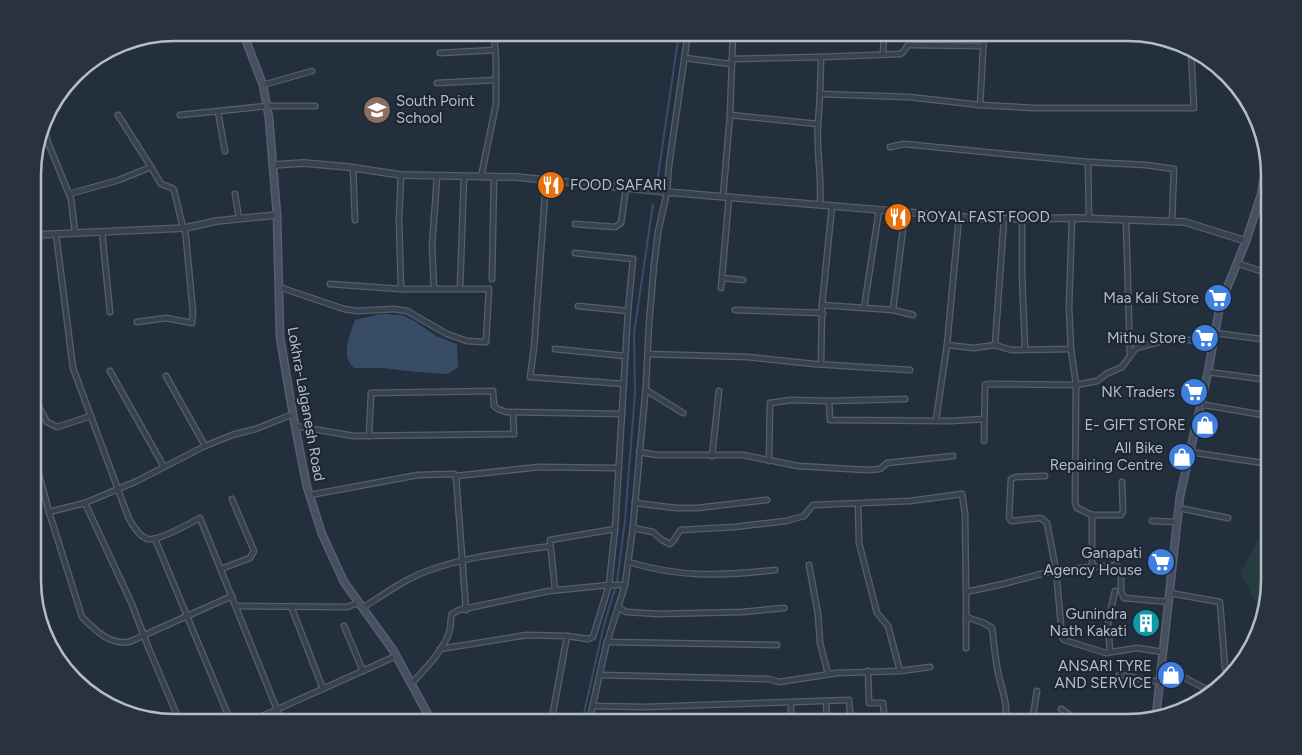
<svg xmlns="http://www.w3.org/2000/svg" width="1302" height="755" viewBox="0 0 1302 755" font-family="Figtree,sans-serif">
<style>
.green{fill:#263c3f}
.water{fill:#394c67}
.lines{fill:none;stroke-linecap:round;stroke-linejoin:round}
.stream{stroke:#394c67;stroke-width:2}
.minor-casing{stroke:#565f6c;stroke-width:7}
.tertiary-casing{stroke:#565f6c;stroke-width:8}
.secondary-casing{stroke:#565f6c;stroke-width:9}
.minor{stroke:#38414e;stroke-width:4.5}
.tertiary{stroke:#38414e;stroke-width:5.5}
.secondary{stroke:#465061;stroke-width:6}
.labels{text-anchor:middle;dominant-baseline:central;stroke-width:4.5;stroke-linejoin:round;paint-order:stroke}
.poi-label{font-size:15px;fill:#b4bcc9;stroke:#1d2633;text-anchor:end}
.street-label{font-size:15px;fill:#b4bcc9;stroke:#1d2633}
.rim{fill:none;stroke:#b4bcc9;stroke-width:2.5}
</style>
<rect width="100%" height="100%" fill="#242f3e"/>
<path class="green" d="M1269 520V588L1255 635 1256 602 1240 573Z"/>
<path class="water" d="M381 314 402 315 416 322 436 336 457 344 458 367 448 374 418 372 382 368H354C340 355 350 335 355 320Z"/>
<g class="lines">
<g class="stream">
<path d="M657 183 679 33"/>
<path d="M582 722 604 625 617 582 625 520 635 393 634 333 653 204"/>
</g>
<g class="minor-casing">
<g id="minor">
<path d="M244 37 253 33"/>
<path d="M440 53 495 50"/>
<path d="M883 54 884 33"/>
<path d="M821 57 900 54 903 52 908 45H911L983 46"/>
<path d="M685 58 731 64"/>
<path d="M732 59 821 57 820 94 909 97 980 105 1034 108H1194L1191 50"/>
<path d="M437 83 496 80"/>
<path d="M263 85 312 71"/>
<path d="M980 105 984 33"/>
<path d="M218 112 225 151"/>
<path d="M118 115 151 167"/>
<path d="M180 115 267 106H315"/>
<path d="M730 115 818 124 820 94"/>
<path d="M818 124C816 151 822 177 820 204"/>
<path d="M44 125 47 140"/>
<path d="M38 144 47 140 71 199 75 233"/>
<path d="M890 147 904 144 1088 162"/>
<path d="M353 168 355 220"/>
<path d="M401 175 399 219 401 289"/>
<path d="M481 177 496 104V60L494 33"/>
<path d="M546 181 534 348 530 377 624 384"/>
<path d="M69 194 119 180 151 167 161 184 172 188 174 190 183 228"/>
<path d="M235 194 239 218"/>
<path d="M723 197 730 115 733 33"/>
<path d="M1072 218 1069 307 1071 349 1076 385 1075 503 1077 508 1092 515H1121L1123 512 1122 482"/>
<path d="M1089 218 1088 162 1146 165 1174 169 1172 221"/>
<path d="M1022 219V274L1025 348"/>
<path d="M1126 220 1130 354"/>
<path d="M575 224 615 227 621 223 626 188"/>
<path d="M102 232 110 312"/>
<path d="M56 234 73 368 129 519C134 526 139 537 148 539 159 541 189 524 200 518L282 722"/>
<path d="M575 253 633 259 628 311 615 529"/>
<path d="M1237 263 1269 274"/>
<path d="M722 278 743 280"/>
<path d="M492 279 494 177"/>
<path d="M279 287 344 309 357 311 394 309 407 311 447 334 467 341 486 342 489 289H401L330 284"/>
<path d="M434 288 432 246 437 177"/>
<path d="M460 288 464 177"/>
<path d="M721 288 729 197"/>
<path d="M34 289 38 318"/>
<path d="M822 305 893 310 905 212"/>
<path d="M578 306 628 311"/>
<path d="M864 308 879 210"/>
<path d="M735 310 823 313"/>
<path d="M893 310 913 315"/>
<path d="M137 322 166 318 192 323 193 312 185 228"/>
<path d="M1215 333 1269 340"/>
<path d="M947 345 974 348 995 345 1011 350 1071 349"/>
<path d="M995 345 1004 219"/>
<path d="M555 349 625 356"/>
<path d="M648 354 748 357 814 364 910 370"/>
<path d="M821 364 822 305 832 206"/>
<path d="M110 371 164 467"/>
<path d="M1208 372 1269 380"/>
<path d="M166 376 205 446"/>
<path d="M646 390 683 413"/>
<path d="M34 398 47 422 57 427 91 416"/>
<path d="M829 401 830 420 951 421 984 419"/>
<path d="M1201 406 1205 405 1269 416"/>
<path d="M936 420 947 345 959 217"/>
<path d="M295 426 354 436 514 434 513 413"/>
<path d="M369 436 371 393 493 391 494 406 498 409 506 412 622 414"/>
<path d="M984 441 985 385 989 384 1076 385 1097 381 1106 374 1122 367 1136 348 1167 340H1190L1213 348"/>
<path d="M639 452 657 455H743L798 466 867 470 880 469 887 463 953 456"/>
<path d="M1190 452 1269 464"/>
<path d="M712 456 719 391"/>
<path d="M769 461 770 403 791 400 829 401 905 399"/>
<path d="M34 465 38 471 49 512 82 617C95 630 109 645 129 642L232 596"/>
<path d="M456 476 466 610"/>
<path d="M1045 476 1016 477 1011 479 1009 517 1011 521 1041 518 1047 523 1056 570 1062 637 1064 640 1106 653 1137 648 1163 652"/>
<path d="M310 495 418 475 454 474 456 476 539 467 619 468"/>
<path d="M85 503 131 602 149 649 180 722"/>
<path d="M635 503 676 508H697L767 500"/>
<path d="M858 504 859 543 877 613 888 626 900 671 930 667"/>
<path d="M1179 508 1228 518"/>
<path d="M49 512 85 503 137 481 205 446 232 435 256 429 293 414"/>
<path d="M1152 521 1177 522"/>
<path d="M633 528 653 532 662 540 670 544C676 540 676 534 681 530L734 527 786 521 804 516 813 505 910 501 962 494 965 513 966 592"/>
<path d="M155 539 231 722"/>
<path d="M628 562C683 578 719 576 775 570"/>
<path d="M809 565 818 614 820 643 828 674"/>
<path d="M1092 567V515"/>
<path d="M221 569 250 558 254 551 232 499"/>
<path d="M555 590 550 540 615 529 609 585 593 637 588 639 567 636"/>
<path d="M1170 593 1220 602 1225 668 1232 669"/>
<path d="M236 606 347 607 358 603"/>
<path d="M291 606 323 689"/>
<path d="M618 607 626 612 659 614 742 612 784 608"/>
<path d="M362 608C385 594 407 577 433 569 470 556 511 552 550 546"/>
<path d="M966 617 984 623 992 628C994 643 995 658 998 672 1001 688 1009 705 1005 722"/>
<path d="M344 626 363 671"/>
<path d="M607 642 777 645"/>
<path d="M966 648V592L1003 584 1056 570 1116 565 1121 569V591L1124 598 1169 602"/>
<path d="M440 649 527 635 567 636 552 718"/>
<path d="M1110 652 1108 622 1115 591"/>
<path d="M1162 666 1210 691"/>
<path d="M868 671 869 703H883L885 722"/>
<path d="M600 675 769 679 779 682 837 673 900 671"/>
<path d="M1119 675 1160 682"/>
<path d="M411 684C424 670 446 648 450 629 451 624 450 619 452 614L459 610 549 591 609 585H625"/>
<path d="M826 701 827 722"/>
<path d="M791 702V722"/>
<path d="M593 706 645 707 849 700 851 722"/>
<path d="M1061 709 1080 722"/>
<path d="M249 722 396 656"/>
<path d="M484 722 558 717"/>
<path d="M589 722 606 646 625 585 633 526 646 385 649 324 654 265 658 232 667 192 669 165 688 33"/>
<path d="M1032 722 1037 691"/>
</g>
</g>
<g class="tertiary-casing">
<g id="tertiary">
<path d="M273 165 304 163 348 167 401 175 516 177 667 192 988 219 1078 218 1185 222 1246 241"/>
<path d="M34 235 185 228 217 221 277 215"/>
</g>
</g>
<g class="secondary-casing">
<g id="secondary">
<path d="M243 33 263 85 269 118 277 215 280 337 295 426 307 487 322 534 344 582 393 650 432 722"/>
<path d="M1156 716 1180 496 1208 372 1220 305 1246 241 1261 195 1267 159"/>
</g>
</g>
<use href="#minor" class="minor"/>
<use href="#tertiary" class="tertiary"/>
<use href="#secondary" class="secondary"/>
</g>
<defs>
<g id="school-disc" transform="scale(1.4375)"><circle r="9.5" fill="#8d6e63" stroke="#1d2633"/><path d="M0-5L7-2L0 1L-7-2ZM-4 1L0 2.5L4 1V4Q0 6-4 4Z" fill="#fff"/></g>
<g id="restaurant-disc" transform="scale(1.4375)"><circle r="9.5" fill="#e8710a" stroke="#1d2633"/><path d="M-5-6h1v4h1v-4h1v4h1v-4h1v5L-1.5 .5V6h-2V.5L-5-1ZM5-6V6H3V1.5H1.5Q1.5-4 5-6Z" fill="#fff"/></g>
<g id="supermarket-disc" transform="scale(1.4375)"><circle r="9.5" fill="#3f7fe0" stroke="#1d2633"/><path d="M-6-5.5h2.5l.6 2H6L4.5 2H-2.5L-4.4-4H-6ZM-1.5 3.2a1.3 1.3 0 1 0 .1 0ZM3 3.2a1.3 1.3 0 1 0 .1 0Z" fill="#fff"/></g>
<g id="shop-disc" transform="scale(1.4375)"><circle r="9.5" fill="#3f7fe0" stroke="#1d2633"/><path d="M-5-2.5h2.3a2.7 3.5 0 0 1 5.4 0H5L5.5 6h-11ZM-1.5-2.5h3a1.5 2.3 0 0 0-3 0Z" fill="#fff"/></g>
<g id="building-disc" transform="scale(1.4375)"><circle r="9.5" fill="#0f9aa8" stroke="#1d2633"/><path d="M-4-6H4V6H1V3H-1V6H-4ZM-2.5-4.3h1.7v1.8h-1.7ZM.8-4.3h1.7v1.8H.8ZM-2.5-1h1.7V.8h-1.7ZM.8-1h1.7V.8H.8Z" fill="#fff"/></g>
</defs>
<g fill-rule="evenodd">
<use href="#school-disc" x="377" y="110"/>
<use href="#restaurant-disc" x="551" y="185"/>
<use href="#restaurant-disc" x="898" y="217"/>
<use href="#supermarket-disc" x="1218" y="298"/>
<use href="#supermarket-disc" x="1205" y="338"/>
<use href="#supermarket-disc" x="1194" y="392"/>
<use href="#shop-disc" x="1205" y="425"/>
<use href="#shop-disc" x="1182" y="457"/>
<use href="#supermarket-disc" x="1161" y="562"/>
<use href="#building-disc" x="1146" y="623"/>
<use href="#shop-disc" x="1171" y="675"/>
</g>
<g class="labels">
<g class="poi-label">
<text x="396" y="101" text-anchor="start">South Point<tspan x="396" dy="17">School</tspan></text>
<text x="570" y="185" text-anchor="start">FOOD SAFARI</text>
<text x="917" y="217" text-anchor="start">ROYAL FAST FOOD</text>
<text x="1199" y="298">Maa Kali Store</text>
<text x="1186" y="338">Mithu Store</text>
<text x="1175" y="392">NK Traders</text>
<text x="1186" y="425">E- GIFT STORE</text>
<text x="1163" y="448">All Bike<tspan x="1163" dy="17">Repairing Centre</tspan></text>
<text x="1142" y="553">Ganapati<tspan x="1142" dy="17">Agency House</tspan></text>
<text x="1127" y="614">Gunindra<tspan x="1127" dy="17">Nath Kakati</tspan></text>
<text x="1152" y="666">ANSARI TYRE<tspan x="1152" dy="17">AND SERVICE</tspan></text>
</g>
<g class="street-label">
<text transform="translate(306 404) rotate(80)">Lokhra-Lalganesh Road</text>
</g>
</g>
<path d="M0 0H1302V755H0ZM175 41H1127A134 134 0 0 1 1261 175V580A134 134 0 0 1 1127 714H175A134 134 0 0 1 41 580V175A134 134 0 0 1 175 41Z" fill="#29323f" fill-rule="evenodd"/>
<path class="rim" d="M175 41H1127A134 134 0 0 1 1261 175V580A134 134 0 0 1 1127 714H175A134 134 0 0 1 41 580V175A134 134 0 0 1 175 41Z"/>
</svg>
